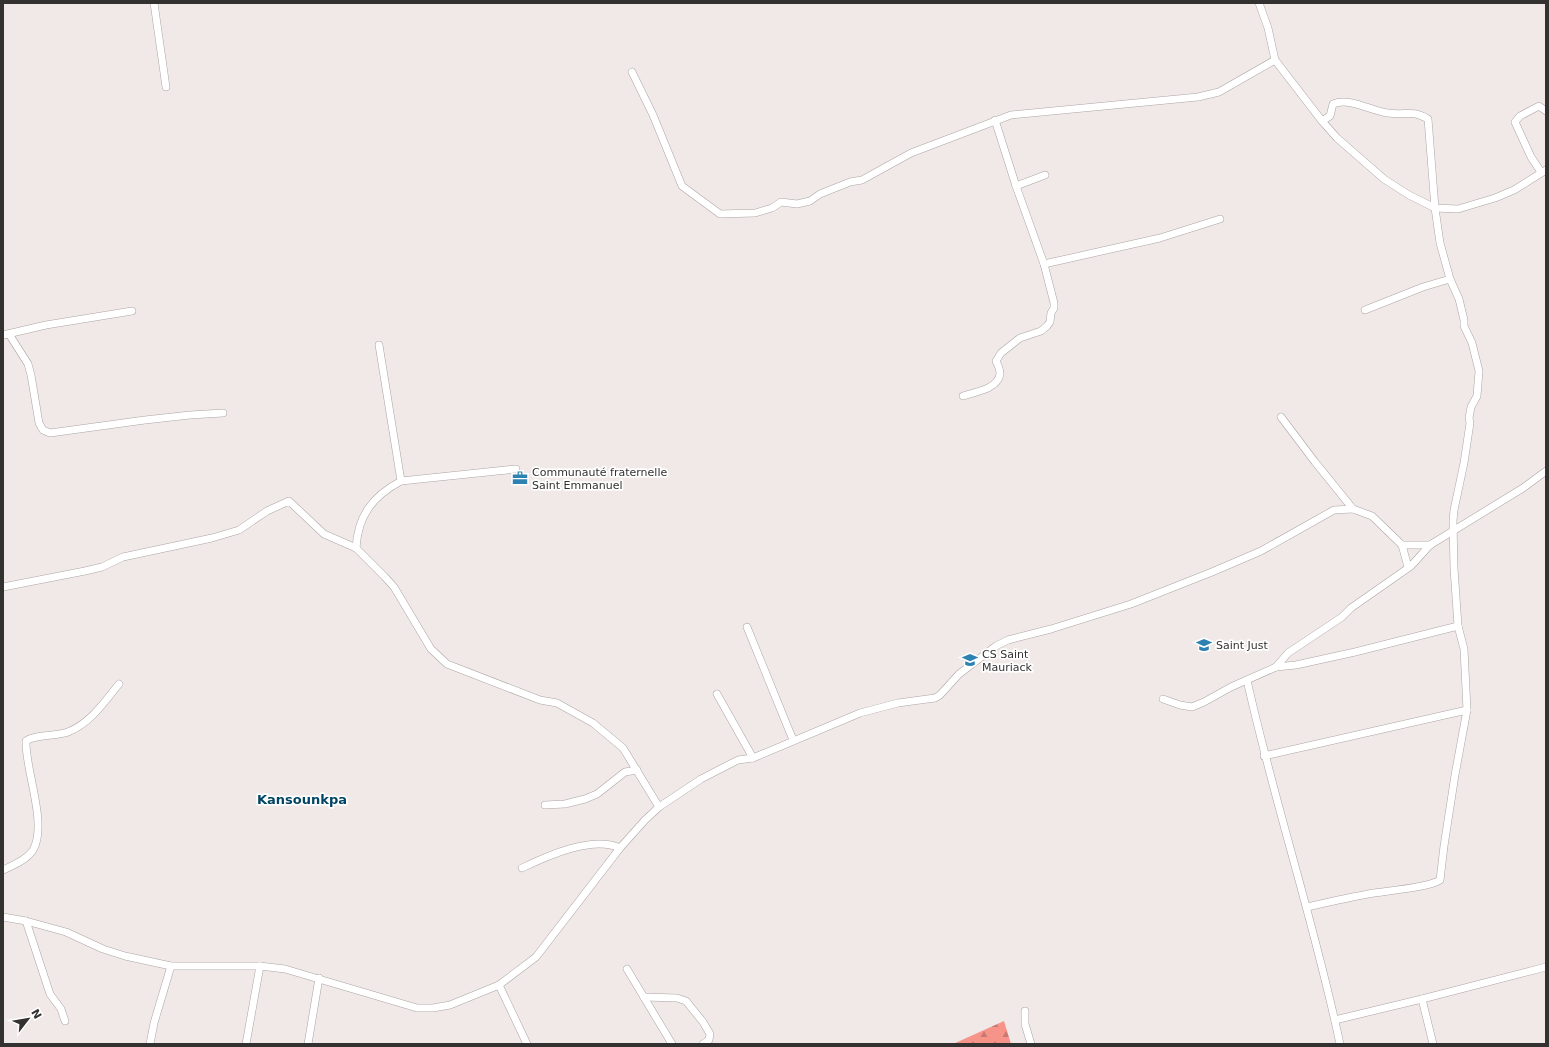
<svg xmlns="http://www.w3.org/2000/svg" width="1549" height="1047" viewBox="0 0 1549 1047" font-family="'DejaVu Sans',sans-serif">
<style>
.forest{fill:url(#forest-firs)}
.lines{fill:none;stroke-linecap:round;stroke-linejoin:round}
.minor-casing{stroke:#aba5a4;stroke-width:8}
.minor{stroke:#fff;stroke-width:7}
.labels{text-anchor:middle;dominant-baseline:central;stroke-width:3.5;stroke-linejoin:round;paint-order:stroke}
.poi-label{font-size:11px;fill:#343231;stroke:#fff;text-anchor:start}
.quarter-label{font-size:13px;font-weight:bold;fill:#014464;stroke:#fff}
</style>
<defs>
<pattern id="forest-firs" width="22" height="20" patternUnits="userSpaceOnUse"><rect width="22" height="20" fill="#f69489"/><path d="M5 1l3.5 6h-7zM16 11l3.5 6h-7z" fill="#c87971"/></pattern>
</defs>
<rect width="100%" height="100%" fill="#f0e9e8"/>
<path class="forest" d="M1004 1021 1011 1044H953Z"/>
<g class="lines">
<g class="minor-casing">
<g id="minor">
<path d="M154 3 166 87"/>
<path d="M1259 3 1268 28 1275 60 1322 121 1337 138 1384 179 1409 195 1435 208 1458 209 1495 198 1514 190 1546 170"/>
<path d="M632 72 653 115 682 186 720 214 755 213 772 208 781 202 797 204 810 201 820 194 850 182 862 180 911 153 1011 115 1198 97 1219 92 1275 60"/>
<path d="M1541 172 1531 157 1515 122 1520 116 1539 106 1546 111"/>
<path d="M1016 186 1045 175"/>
<path d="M1044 264 1160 238 1220 219"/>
<path d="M1365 310 1423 287 1450 279"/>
<path d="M9 334 28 364 31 375 39 423 43 430 50 433 145 420 190 415 223 413"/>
<path d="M3 335 46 325 132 311"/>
<path d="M379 345 401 481"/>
<path d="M963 396C975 392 998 389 1000 374 1000 370 998 365 996 361L1001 353 1020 338 1041 331 1047 326 1050 322 1051 313 1054 308V303L1044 264 1016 186 995 120"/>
<path d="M1281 417 1315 462 1353 509 1372 516 1402 545 1408 567"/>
<path d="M1402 545H1430"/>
<path d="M356 548C358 515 373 496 401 481L516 469"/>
<path d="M3 587 85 571 102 567 123 557 212 538 239 530 267 511 289 501 324 534 356 548 385 577 394 587 431 649 447 664 540 700 557 703 593 723 623 748 659 807"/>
<path d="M747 627 793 740"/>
<path d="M1276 667 1288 653 1342 617 1351 608 1411 566 1430 545 1523 488 1546 471"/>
<path d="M1247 680C1274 802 1314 921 1340 1044"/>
<path d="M717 694 753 758"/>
<path d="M1163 699 1180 705 1192 707 1204 702 1231 687 1276 667 1296 665 1355 652 1458 626"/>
<path d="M1264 756 1467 710"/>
<path d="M545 805 565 804 585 799 597 794 625 772 637 770"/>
<path d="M522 868C547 856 593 835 620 848"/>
<path d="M3 870C12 866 28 859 33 850 48 824 25 770 26 741 33 735 58 736 68 732 91 723 104 702 119 684"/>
<path d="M1307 907C1329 902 1351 897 1374 893 1388 891 1431 887 1440 880L1444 846 1455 775 1467 710 1464 649 1458 626 1454 568 1453 521 1454 510 1464 463 1470 423 1469 418 1471 407 1477 396 1479 371 1472 343 1464 326V320L1459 299 1450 279 1440 243 1435 208 1428 119C1411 109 1405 116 1388 113 1371 111 1350 97 1333 104L1330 116 1322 121"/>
<path d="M3 917 26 921 66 932 103 949 125 956 171 966H260L285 969 417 1008H433L450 1005 499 985 536 957 620 848 645 820 659 807 701 779 738 760 753 758 860 713 898 703 935 698 940 695 959 674 996 646 1008 640 1051 629 1131 604 1212 572 1261 551 1334 510 1353 509"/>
<path d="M26 921 50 994 61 1009 65 1021"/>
<path d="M627 969 672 1044"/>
<path d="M499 985 527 1044"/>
<path d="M644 997 677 998 686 1001 703 1022 710 1034 709 1040 703 1044"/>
<path d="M1422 999 1433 1044"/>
<path d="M1025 1011V1024L1031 1044"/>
<path d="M1335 1020 1422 999 1546 967"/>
<path d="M150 1044 154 1023 171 966"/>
<path d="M246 1044 260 966"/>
<path d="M308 1044 319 978"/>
</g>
</g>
<use href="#minor" class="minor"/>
</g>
<defs>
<g id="office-bare" transform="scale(1.2)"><path d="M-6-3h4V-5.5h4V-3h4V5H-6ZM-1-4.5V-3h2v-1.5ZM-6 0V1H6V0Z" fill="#2d82b2" stroke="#fff" stroke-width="2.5" paint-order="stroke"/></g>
<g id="school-bare" transform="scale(1.2)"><path d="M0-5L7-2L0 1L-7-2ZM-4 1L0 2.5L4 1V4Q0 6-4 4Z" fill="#2d82b2" stroke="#fff" stroke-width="2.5" paint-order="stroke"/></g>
</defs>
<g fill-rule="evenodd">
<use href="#office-bare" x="520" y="478"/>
<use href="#school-bare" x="1204" y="645"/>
<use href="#school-bare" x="970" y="660"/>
</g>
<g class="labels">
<g class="poi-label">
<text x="532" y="472">Communauté fraternelle<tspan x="532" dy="13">Saint Emmanuel</tspan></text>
<text x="1216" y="645">Saint Just</text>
<text x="982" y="654">CS Saint<tspan x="982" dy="13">Mauriack</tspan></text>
</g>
<g class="quarter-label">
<text x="302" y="799">Kansounkpa</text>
</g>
</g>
<rect width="1549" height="1047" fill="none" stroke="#343231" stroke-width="8"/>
<g transform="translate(28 1019) rotate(59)" stroke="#ffffff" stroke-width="3" paint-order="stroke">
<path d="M0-3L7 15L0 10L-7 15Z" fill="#343231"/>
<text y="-6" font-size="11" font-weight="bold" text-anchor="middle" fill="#343231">N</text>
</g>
</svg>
